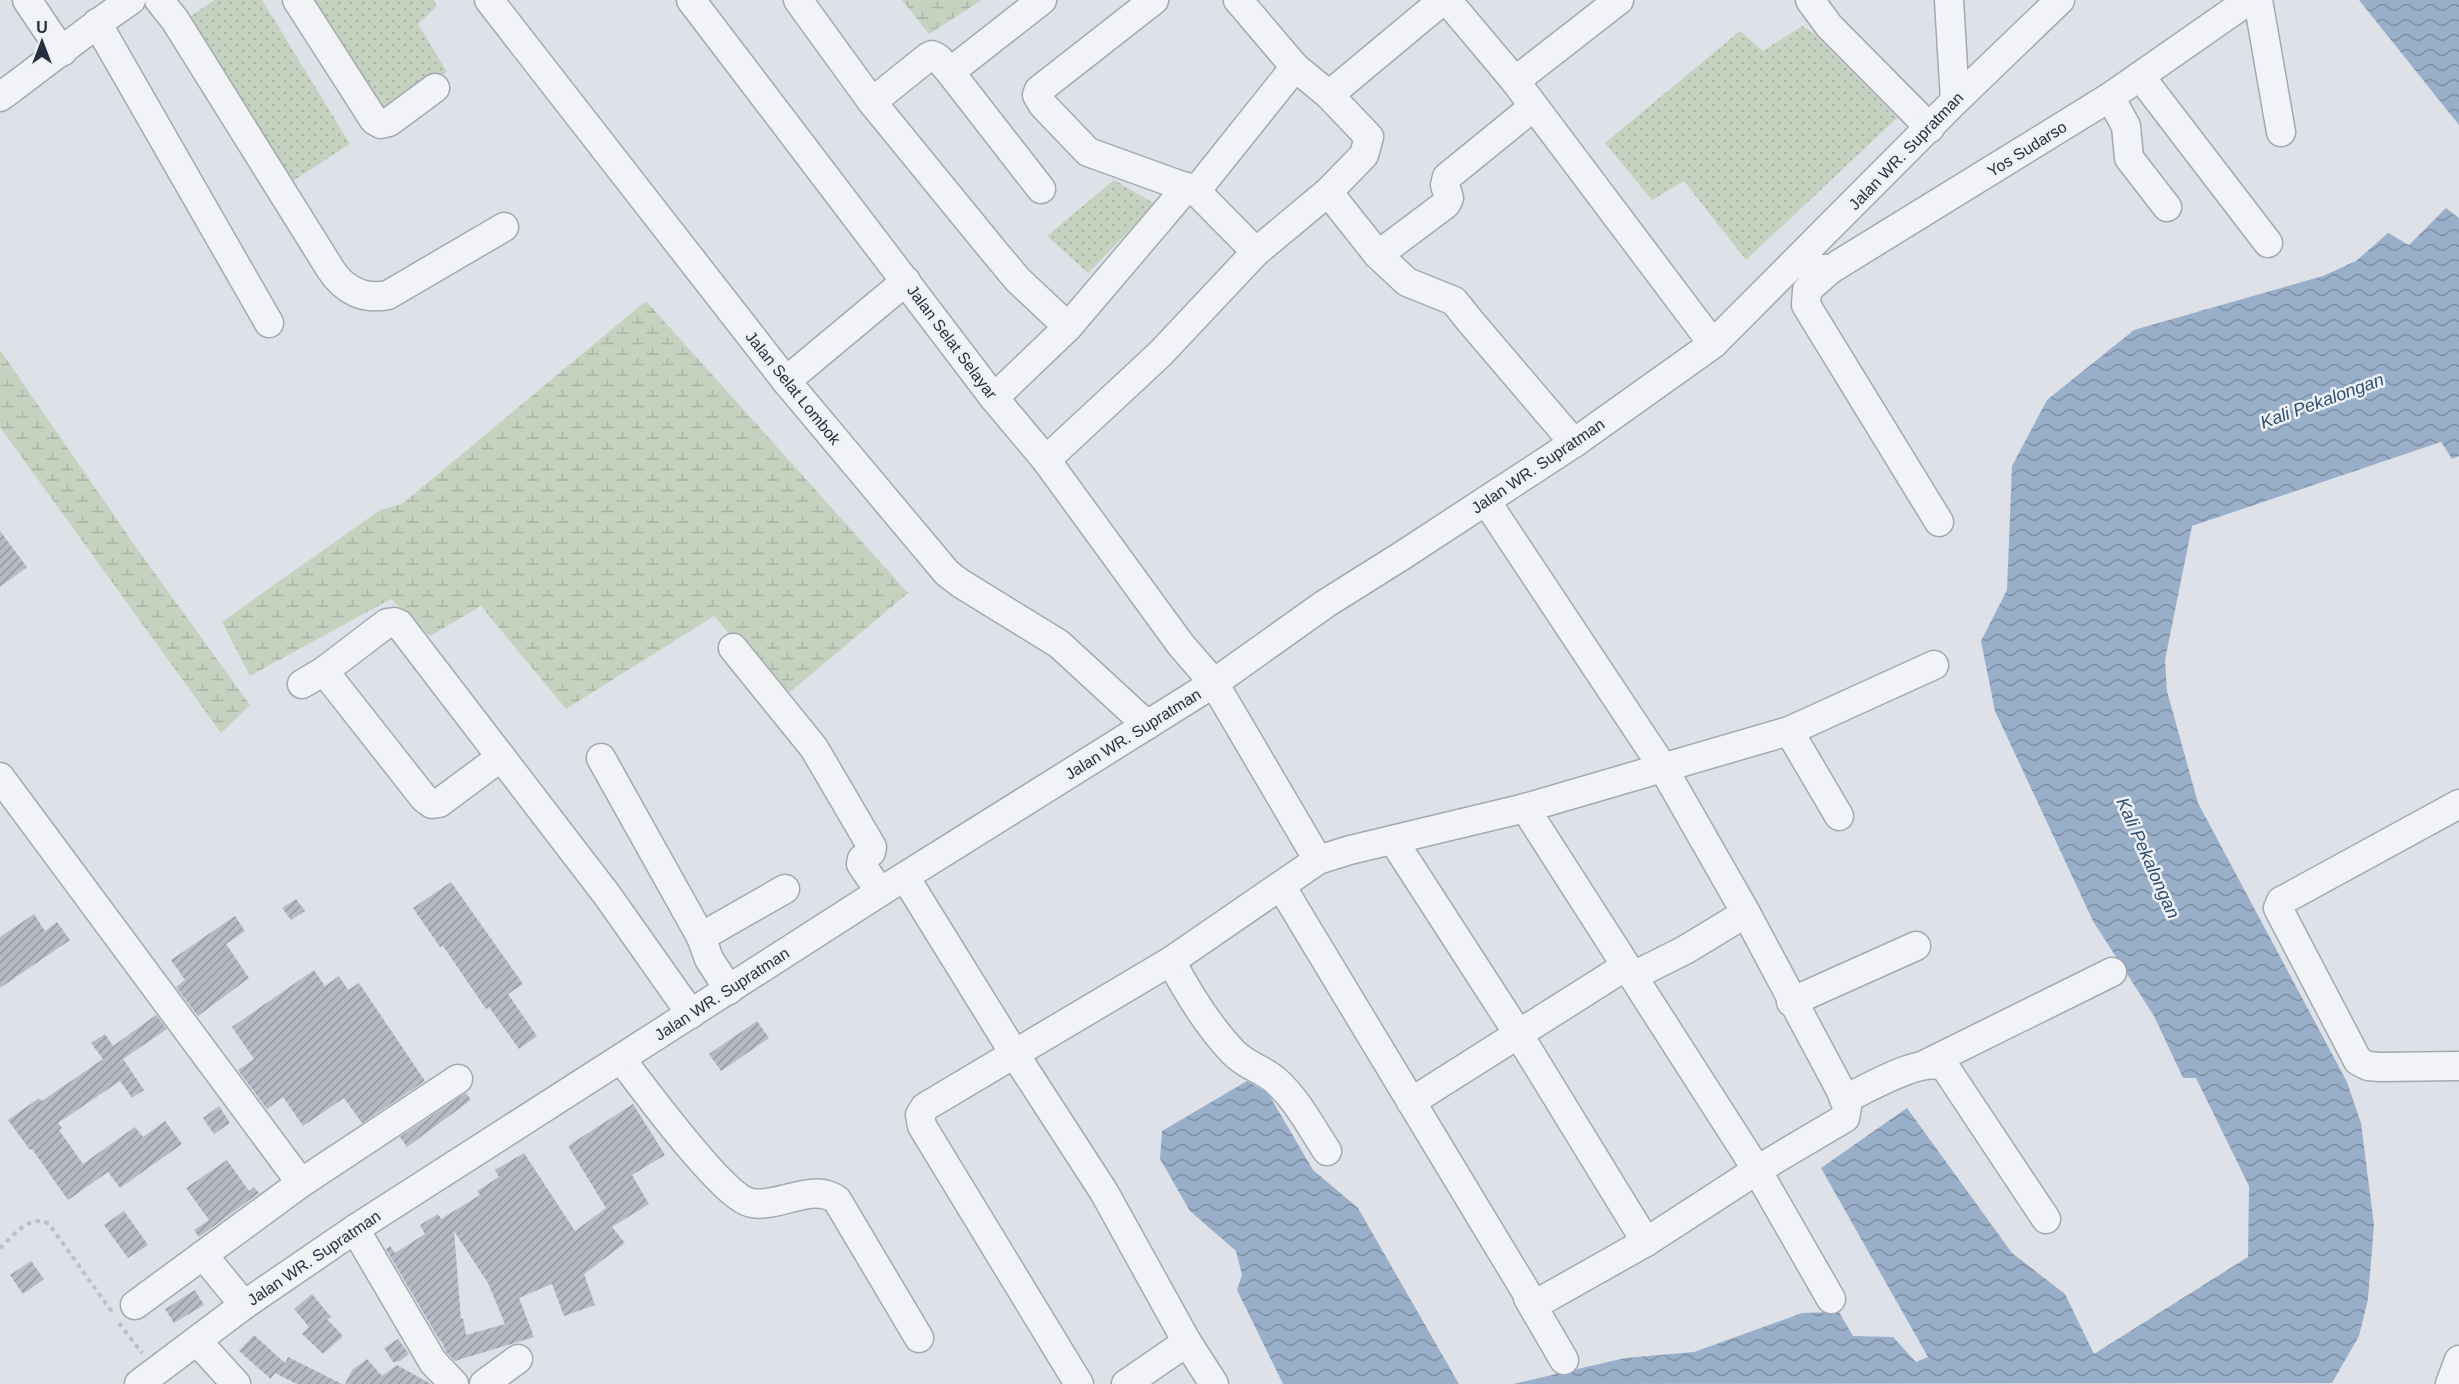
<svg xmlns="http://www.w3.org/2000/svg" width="2459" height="1384" viewBox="0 0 2459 1384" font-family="Helvetica,sans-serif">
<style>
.green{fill:url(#green-dots)}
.wetland{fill:url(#wetland-marsh)}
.water{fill:url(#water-waves)}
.building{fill:url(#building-hatch);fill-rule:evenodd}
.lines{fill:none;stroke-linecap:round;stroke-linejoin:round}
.minor-casing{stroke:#a3a9b2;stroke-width:31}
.path{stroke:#bcc0c6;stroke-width:4;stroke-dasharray:4.5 4.5;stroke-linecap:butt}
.minor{stroke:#f1f3f6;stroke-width:28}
.labels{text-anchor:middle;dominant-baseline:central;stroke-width:5;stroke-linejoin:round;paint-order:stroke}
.street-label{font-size:16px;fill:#272f3f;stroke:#eef1f6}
.water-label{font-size:18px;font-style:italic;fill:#314d73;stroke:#eef1f6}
</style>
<defs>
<pattern id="green-dots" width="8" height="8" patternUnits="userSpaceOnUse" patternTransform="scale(1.5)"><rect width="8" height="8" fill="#c4d2bf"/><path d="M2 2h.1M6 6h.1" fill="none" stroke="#a8b5a5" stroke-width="1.8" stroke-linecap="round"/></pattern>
<pattern id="wetland-marsh" width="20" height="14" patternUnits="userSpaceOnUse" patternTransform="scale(1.5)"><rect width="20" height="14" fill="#c4d2bf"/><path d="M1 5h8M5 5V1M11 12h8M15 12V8" fill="none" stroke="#a8b5a5"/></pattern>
<pattern id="water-waves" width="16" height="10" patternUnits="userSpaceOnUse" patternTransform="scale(1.5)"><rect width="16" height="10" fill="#99afc9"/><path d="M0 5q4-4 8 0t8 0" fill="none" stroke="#7d8fa5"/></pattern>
<pattern id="building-hatch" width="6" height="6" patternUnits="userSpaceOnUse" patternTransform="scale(1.5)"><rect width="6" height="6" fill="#b5bbc5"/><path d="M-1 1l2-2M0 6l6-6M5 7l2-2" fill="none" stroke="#9398a1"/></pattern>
</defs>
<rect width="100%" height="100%" fill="#dee2e8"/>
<g class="green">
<path d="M214 0H262L350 144 291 182 187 19Z"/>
<path d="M312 0H433L437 6 418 24 447 72 382 109Z"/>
<path d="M1802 26 1812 32 1897 118 1746 260 1684 181 1652 200 1605 143 1740 31 1763 51Z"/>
<path d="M1114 180 1155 204 1088 273 1047 236Z"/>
</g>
<g class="wetland">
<path d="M902 0H982L929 34Z"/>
<path d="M646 301 908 593 784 697 714 616 566 709 481 606 430 636 391 599 250 676 222 622 380 510 402 504Z"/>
<path d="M0 350 138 550 250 705 221 733 0 427Z"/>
</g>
<g class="water">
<path d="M2359 0H2459V125Z"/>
<path d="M2446 208 2459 218V456L2452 459 2441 442 2192 526 2165 660 2167 691 2198 803 2347 1082 2361 1123 2374 1225 2368 1299 2359 1336 2332 1383 1513 1384 1625 1358 1694 1352 1802 1313 1839 1312 1853 1336 1893 1337 1916 1362 1928 1357 1821 1168 1907 1108 2012 1253 2065 1294 2094 1354 2248 1257 2249 1186 2196 1078H2183L2154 1016 2093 921 1995 711 1981 641 2007 590 2012 466 2047 400 2134 330 2323 276 2356 261 2388 233 2409 245Z"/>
<path d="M1247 1081 1268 1093 1313 1170 1358 1208 1459 1384H1283L1237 1290 1242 1275 1236 1251 1190 1211 1160 1159 1162 1131Z"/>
</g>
<g class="building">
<path d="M0 531 27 567 0 587Z"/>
<path d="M451 882 523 984 508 994 537 1036 519 1049 489 1007 486 1009 443 946 440 947 413 908Z"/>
<path d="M296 899 305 911 291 920 282 908Z"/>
<path d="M34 914 45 931 57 922 70 940 0 988V937Z"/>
<path d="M235 916 245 931 226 944 249 978 198 1016 176 987 185 980 171 960Z"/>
<path d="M314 970 325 986 339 976 348 990 359 983 425 1081 362 1123 344 1098 303 1126 283 1097 267 1109 238 1070 254 1059 232 1027Z"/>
<path d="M156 1015 167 1029 123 1059 144 1090 132 1098 120 1081 58 1123 62 1128 59 1130 83 1164 135 1127 143 1137 165 1121 182 1144 120 1188 108 1172 68 1200 32 1149 30 1150 8 1120 39 1098 42 1101 103 1059 91 1043 105 1034 113 1046Z"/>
<path d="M757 1021 769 1038 721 1071 709 1054Z"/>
<path d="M466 1093 471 1100 407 1147 400 1137Z"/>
<path d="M633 1104 665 1155 632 1175 649 1204 612 1227 625 1243 584 1274 595 1305 564 1316 552 1284 519 1298 534 1337 455 1361 446 1352 441 1340 440 1341 386 1249 390 1246 395 1253 425 1234 420 1225 438 1214 441 1219 480 1195 477 1191 499 1177 495 1170 524 1153 575 1231 606 1208 568 1146ZM454 1231 488 1283 505 1324 466 1335 463 1318 461 1319Z"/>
<path d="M219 1106 230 1123 214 1134 203 1118Z"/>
<path d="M227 1160 249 1191 254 1187 259 1193 199 1237 194 1230 209 1220 186 1188Z"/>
<path d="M124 1211 148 1245 128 1258 104 1225Z"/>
<path d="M31 1261 44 1279 23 1294 10 1275Z"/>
<path d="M195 1290 204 1305 174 1323 165 1309Z"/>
<path d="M312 1294 331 1317 327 1319 343 1336 323 1354 302 1334 309 1327 294 1309Z"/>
<path d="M254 1335 285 1363 288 1357 342 1384H297L275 1373 271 1379 239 1351Z"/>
<path d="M398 1339 409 1354 400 1361 393 1362 384 1348Z"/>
<path d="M367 1359 382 1376 397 1365 431 1384H345L352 1370Z"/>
</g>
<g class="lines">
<g class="minor-casing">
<g id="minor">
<path d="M27 0 62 52"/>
<path d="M159 0 175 20 331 270C345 291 364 300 388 295L504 227"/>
<path d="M297 0 374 120 381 124 389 122 435 88"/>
<path d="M489 0 786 381 947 573 960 583 1059 644 1147 725"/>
<path d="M691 0 994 398 1046 460 1181 645 1214 683 1318 860"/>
<path d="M798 0 872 102 997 255 1018 280 1068 327"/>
<path d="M1154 0 1039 90 1037 95 1043 105 1088 152 1196 191 1295 67"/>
<path d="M1447 0 1515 81 1713 344"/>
<path d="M1810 0 1829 26 1930 128"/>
<path d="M1949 0 1955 101"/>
<path d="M2258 0 2281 132"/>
<path d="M97 23 269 323"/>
<path d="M950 72 1041 189"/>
<path d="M2140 76 2268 243"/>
<path d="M1515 81 1619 0"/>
<path d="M1329 95 1443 0"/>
<path d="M0 97C44 65 86 30 131 0"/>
<path d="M2110 97 2126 126 2129 158 2167 207"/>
<path d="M872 102 928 57 932 55 938 58 950 72 1042 0"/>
<path d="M1196 191 1256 252"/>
<path d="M1328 192 1378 255 1407 282 1454 301 1470 321 1574 443"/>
<path d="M1378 255 1446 204 1449 198 1445 185 1447 177 1533 107"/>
<path d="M1795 263 1817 269H1831L2110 97 2249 0"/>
<path d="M1831 269 1807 290 1806 305 1939 522"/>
<path d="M786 381 906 281"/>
<path d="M994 398 1068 327 1187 187"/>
<path d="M1046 460 1160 354 1256 252 1328 192 1364 155 1369 137 1329 95 1295 67 1238 0"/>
<path d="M733 648 814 748 872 847 871 852 862 859 861 864 880 892"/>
<path d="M324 671 424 798 432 804 439 803 501 757"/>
<path d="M302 684 324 671 387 623 394 622 399 624 607 895 691 1014"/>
<path d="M1789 731 1839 816"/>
<path d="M601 758 701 937 709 959 729 990"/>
<path d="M0 777 301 1183 203 1255 244 1305"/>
<path d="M2459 804 2287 898 2281 901 2278 908 2358 1061 2368 1066 2380 1067 2459 1066"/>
<path d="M1525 808 1757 1170 1831 1299"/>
<path d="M1393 840 1519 1035 1646 1242"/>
<path d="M905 877 1014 1053 1104 1192 1187 1342 1214 1384"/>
<path d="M1281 886 1531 1300 1536 1301 1543 1300 1646 1242 1757 1170 1845 1118 1847 1107 1840 1089 1746 913 1662 766 1486 501"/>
<path d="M701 937 785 889"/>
<path d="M1171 961C1188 993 1207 1025 1233 1052 1245 1065 1262 1069 1275 1080 1297 1099 1311 1127 1327 1151"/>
<path d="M1633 976 1685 950 1746 913"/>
<path d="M1791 1002 1916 946"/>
<path d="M621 1059C642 1086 724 1199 752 1203 779 1208 813 1182 837 1200L919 1338"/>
<path d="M1926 1064 2112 972"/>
<path d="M1845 1099C1869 1088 1921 1056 1945 1067L2046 1219"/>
<path d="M1411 1102 1626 966"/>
<path d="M301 1183 458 1079"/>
<path d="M355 1229 433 1362 454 1384"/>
<path d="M1528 1298 1564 1360"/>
<path d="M135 1305 203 1255"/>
<path d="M197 1341 236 1384"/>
<path d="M139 1384 244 1305 355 1229 880 892 1214 683 1325 604 1403 555 1574 443 1713 344 1955 101 2060 0"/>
<path d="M484 1384 518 1359"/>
<path d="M1079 1384 922 1126 920 1115 925 1107 1171 961 1318 860 1350 850 1525 808 1789 731 1934 665"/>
<path d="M1126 1384 1187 1342"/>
<path d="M2450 1384 2459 1360"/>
</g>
</g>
<g class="path">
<path d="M0 1248C13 1236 30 1213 49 1224L112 1312"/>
<path d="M119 1323 142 1353"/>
</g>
<use href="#minor" class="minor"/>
</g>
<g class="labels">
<g class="street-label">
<text transform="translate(2027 149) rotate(-32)">Yos Sudarso</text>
<text transform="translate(1906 151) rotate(-46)">Jalan WR. Supratman</text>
<text transform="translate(952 342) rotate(53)">Jalan Selat Selayar</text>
<text transform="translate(793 388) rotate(51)">Jalan Selat Lombok</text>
<text transform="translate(1538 466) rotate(-34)">Jalan WR. Supratman</text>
<text transform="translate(1133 734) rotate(-32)">Jalan WR. Supratman</text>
<text transform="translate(722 994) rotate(-33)">Jalan WR. Supratman</text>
<text transform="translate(314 1258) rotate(-34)">Jalan WR. Supratman</text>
</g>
<g class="water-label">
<text transform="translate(2322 401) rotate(-20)">Kali Pekalongan</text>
<text transform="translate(2148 858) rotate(66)">Kali Pekalongan</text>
</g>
</g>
<g transform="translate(42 42)" stroke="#eef1f6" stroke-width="4.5" paint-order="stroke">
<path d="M0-4.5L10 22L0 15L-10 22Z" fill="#272f3f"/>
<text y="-9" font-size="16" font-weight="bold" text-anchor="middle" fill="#272f3f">U</text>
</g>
</svg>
